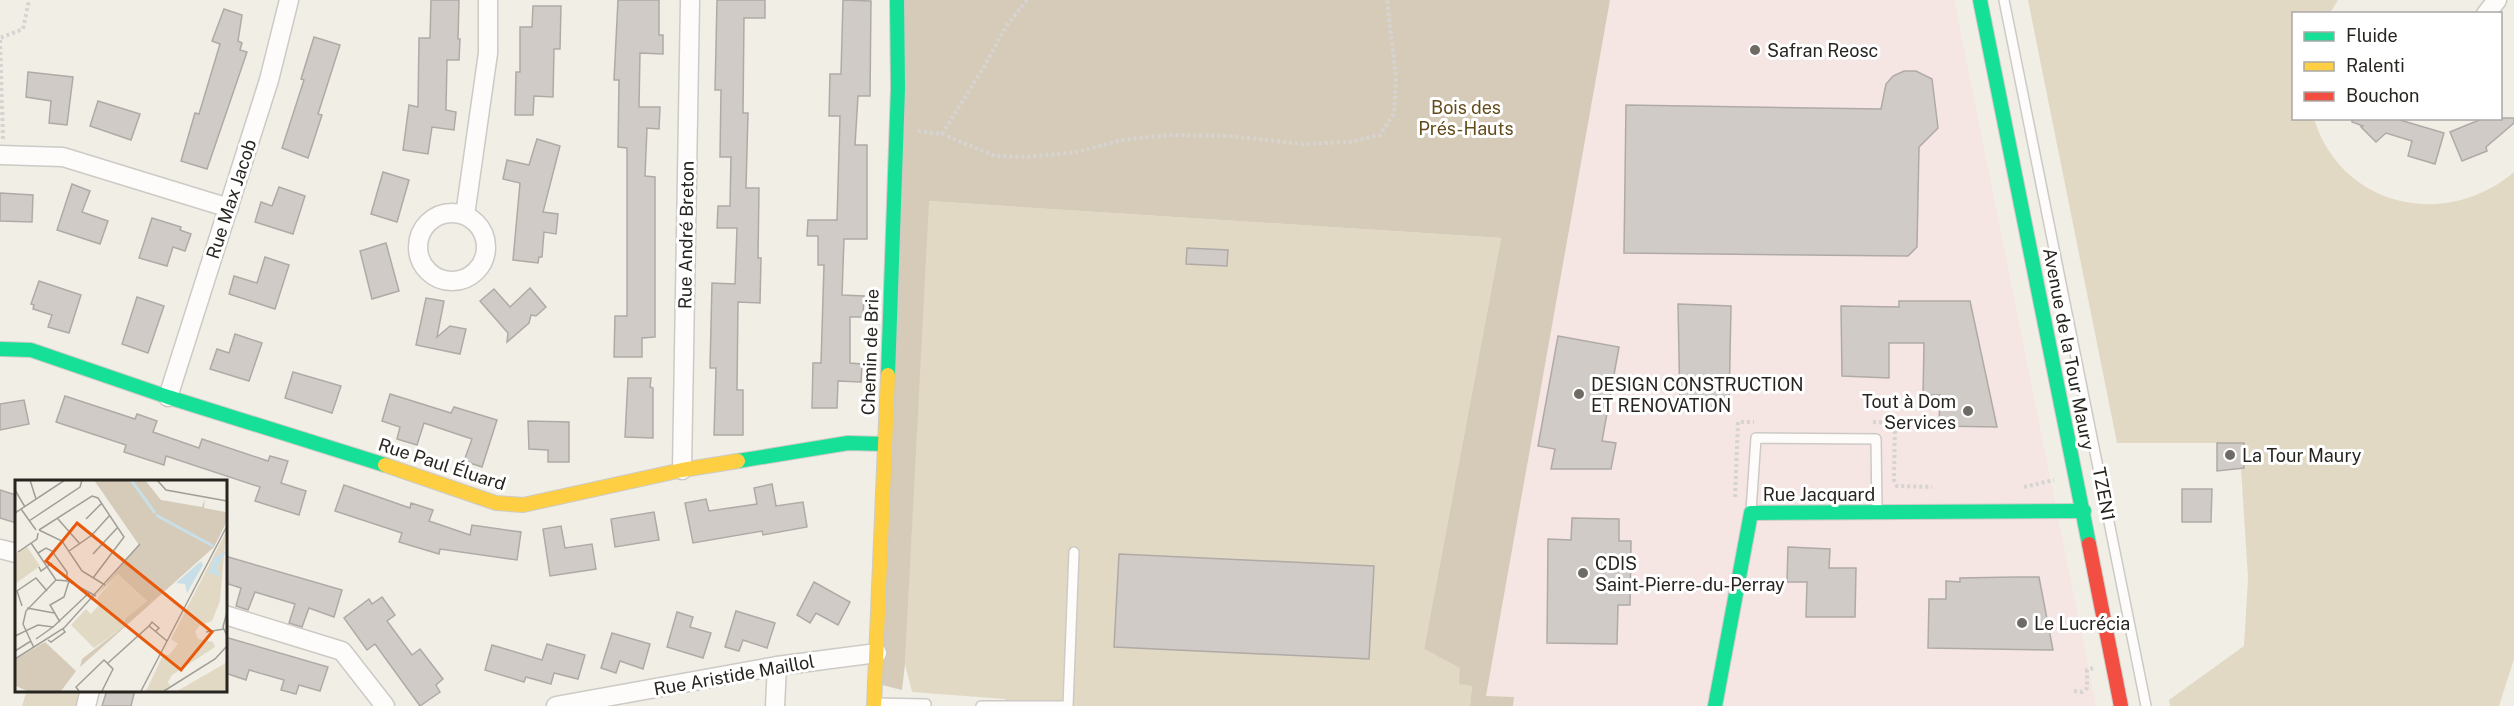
<svg xmlns="http://www.w3.org/2000/svg" width="2514" height="706" viewBox="0 0 2514 706" font-family="'Public Sans',sans-serif">
<style>
.industrial{fill:#f5e5e3}
.green{fill:#e2d9c5}
.forest{fill:#d5cbb8}
.building{fill:#d0cbc7;stroke:#afaaa6;stroke-width:1.5}
.lines{fill:none;stroke-linecap:round;stroke-linejoin:round}
.lane-casing{stroke:#cdcac5;stroke-width:12}
.street-casing{stroke:#cdcac5;stroke-width:21}
.fast-casing{stroke:#cdcac5;stroke-width:16}
.slow-casing{stroke:#cdcac5;stroke-width:16}
.jam-casing{stroke:#cdcac5;stroke-width:16}
.path{stroke:#d6d4d2;stroke-width:4;stroke-dasharray:3 3;stroke-linecap:butt}
.lane{stroke:#fdfcfb;stroke-width:9}
.street{stroke:#fdfcfb;stroke-width:18}
.fast{stroke:#16e098;stroke-width:14}
.slow{stroke:#ffcf43;stroke-width:14}
.jam{stroke:#f24e42;stroke-width:14}
.poi-dot{fill:#6e6b65;stroke:#fff;stroke-width:2}
.labels{text-anchor:middle;dominant-baseline:central;stroke-width:6;stroke-linejoin:round;paint-order:stroke}
.poi-label{font-size:18px;fill:#282520;stroke:#fff;text-anchor:start}
.park-label{font-size:18px;fill:#634b1a;stroke:#fff}
.street-label{font-size:18px;fill:#282520;stroke:#fff}
.inset-river{fill:none;stroke:#c8dfe8;stroke-width:3}
.inset-road{fill:none;stroke:#a19e97;stroke-width:1.5}
.view{fill:#e8590c;fill-opacity:0.15;stroke:#e8590c;stroke-width:3}
.inset-edge{fill:none;stroke:#282520;stroke-width:3}
</style>
<rect width="100%" height="100%" fill="#f1eee6"/>
<path class="industrial" d="M1610 0H1954L2096 706H1513L1514 697 1486 696Z"/>
<g class="green">
<path d="M2028 0H2338L2330 13 2294 14V118L2314 119C2342 208 2446 230 2514 172V659L2499 706H2170L2169 700 2244 646 2248 578 2241 468 2244 467V443H2117Z"/>
<path d="M928 201 1501 238 1424 649 1461 668 1472 686 1470 706H1004L1005 699 912 692 905 664Z"/>
<path d="M27 690H83L78 706H22Z"/>
</g>
<path class="forest" d="M895 0H1610L1486 696 1514 697 1513 706H1470L1472 686 1459 684 1460 668 1424 649 1501 238 929 201 905 664 902 690 882 685Z"/>
<g class="building">
<path d="M431 0H459L458 39H460L459 60H447L446 110 456 112 454 130 432 127 428 154 403 150 409 105 418 107 419 38H430Z"/>
<path d="M618 0H659V35H663V54L640 53 639 107H660L659 129 647 128 645 176 655 177V337L642 338V357H614L615 316H627V148L618 147 619 80H614Z"/>
<path d="M717 0H765V18H744L743 113H748L746 188H759L758 258H761L760 303 738 302 737 390H743V435H714L716 368H710L712 283 735 284 737 228H717L718 206H730L731 157H720L721 90H715Z"/>
<path d="M843 0 871 1 870 96H858L855 145H867V239H844L842 295 864 296 863 317H850V363L862 364 861 382 838 381 837 408H812L813 363H821L824 265H818V236H807L808 220H837L840 116H829L830 74H841Z"/>
<path d="M533 6H561L560 49H554L553 97 534 96 533 115H515L516 72H520V27H532Z"/>
<path d="M224 9 242 15 238 41 242 43 240 50 247 52 207 169 181 161 195 113 199 114 220 44 212 41Z"/>
<path d="M314 37 340 45 318 114 322 115 308 158 282 148 304 80 301 79Z"/>
<path d="M1904 71H1916L1932 79 1938 128 1919 147 1917 247 1908 256 1624 253 1626 105 1881 109 1886 84 1893 76Z"/>
<path d="M28 72 73 77 67 125 49 123 51 101 26 97Z"/>
<path d="M98 101 140 114 131 140 90 126Z"/>
<path d="M2352 118H2401L2400 120 2444 133 2435 164 2408 156 2412 141 2386 133 2376 142 2361 127 2363 126 2352 122Z"/>
<path d="M2484 118H2514V123L2486 147 2487 151 2462 161 2450 132Z"/>
<path d="M537 139 560 146 543 212 558 214 556 234 544 232 542 257H539L538 263 513 260 520 183 503 179 507 160 529 165Z"/>
<path d="M383 172 409 180 397 222 371 214Z"/>
<path d="M72 184 90 191 82 212 108 221 100 244 57 230Z"/>
<path d="M279 187 305 196 293 234 255 222 261 202 272 206Z"/>
<path d="M0 193 33 195 32 222 0 221Z"/>
<path d="M152 218 181 227 180 230 191 234 185 251 173 247 167 266 139 258Z"/>
<path d="M386 243 399 291 372 299 360 251Z"/>
<path d="M1187 248 1228 250 1227 266 1186 264Z"/>
<path d="M265 257 289 265 275 309 229 294 234 276 257 283Z"/>
<path d="M39 281 81 295 69 333 48 327 52 315 33 309 34 305 31 304Z"/>
<path d="M530 288 546 307 536 316 531 315 529 323 507 342 508 333 480 301 494 289 510 307Z"/>
<path d="M137 297 164 306 148 353 122 344Z"/>
<path d="M426 298 444 301 437 337 450 326 466 329 460 354 416 345Z"/>
<path d="M1899 301H1970L1997 427 1939 426 1940 395H1923L1924 343H1889V378L1842 376 1841 306 1899 307Z"/>
<path d="M1678 304 1731 306 1729 406 1680 407Z"/>
<path d="M235 334 262 343 249 381 210 369 217 349 229 353Z"/>
<path d="M1558 336 1619 347 1602 441 1616 443 1611 469H1551L1555 449 1538 446Z"/>
<path d="M293 372 341 386 332 413 285 398Z"/>
<path d="M628 378H651L650 387 653 388V438L625 437Z"/>
<path d="M390 394 451 413 454 407 497 420 482 467 464 461 472 439 424 423 417 445 397 439 400 427 382 421Z"/>
<path d="M65 396 135 419 137 414 157 421 153 432 199 448 202 439 268 461 270 456 288 461 281 483 306 491 299 515 255 501 260 487 166 456 164 465 124 452 126 445 56 422Z"/>
<path d="M24 400 29 424 0 430V404Z"/>
<path d="M528 421 569 422V462H548V450L529 449Z"/>
<path d="M2217 443H2244V468L2217 471Z"/>
<path d="M772 484 776 506 803 502 807 527 763 535 762 531 693 543 685 503 706 499 709 511 757 504 754 488Z"/>
<path d="M344 485 410 508 411 503 433 510 429 521 470 535 472 525 521 532 517 560 440 549 439 554 399 542 402 533 335 511Z"/>
<path d="M2182 489H2212L2211 522H2182Z"/>
<path d="M0 490 16 495V523L0 518Z"/>
<path d="M654 512 659 540 615 547 611 519Z"/>
<path d="M1572 518 1619 519V541H1631L1630 605H1618L1617 644 1547 643 1548 539 1571 540Z"/>
<path d="M561 526 565 548 592 544 596 569 550 576 543 529Z"/>
<path d="M1788 547 1830 549 1829 568H1856L1855 617H1806L1807 582H1787Z"/>
<path d="M1119 554 1374 566 1369 659 1114 647Z"/>
<path d="M225 556 342 590 334 617 309 608 302 627 289 623 295 604 255 592 248 610 236 606 241 588 225 583Z"/>
<path d="M2016 577H2039L2053 650 1928 648 1929 599H1946V581L1960 582V578Z"/>
<path d="M814 582 850 602 838 625 816 613 810 623 797 615Z"/>
<path d="M382 597 395 615 387 621 412 655 420 649 443 679 436 685 440 692 420 706 375 644 367 650 344 618 369 599 372 604Z"/>
<path d="M736 611 775 623 767 648 743 640 739 651 725 647Z"/>
<path d="M677 612 693 617 690 627 711 633 703 658 667 647Z"/>
<path d="M612 633 650 644 643 669 620 661 616 673 601 668Z"/>
<path d="M225 637 328 667 320 691 299 685 296 694 281 690 284 680 249 670 246 680 225 673Z"/>
<path d="M547 644 585 655 578 679 554 673 551 684 526 677 524 682 485 670 492 645 542 660Z"/>
<path d="M107 690H135L131 706H102Z"/>
</g>
<g class="lines">
<g class="lane-casing">
<g id="lane">
<path d="M2004 0 2146 706"/>
<path d="M1751 511 1756 438 1876 439 1877 510"/>
<path d="M875 703 926 704"/>
<path d="M981 706H1063"/>
<path d="M1068 706 1074 552"/>
</g>
</g>
<g class="street-casing">
<g id="street">
<path d="M2486 14 2497 0"/>
<path d="M0 155 63 157 229 208"/>
<circle cx="452" cy="247" r="34"/>
<path d="M465 215 488 53V0"/>
<path d="M168 397 269 80 289 0"/>
<path d="M682 470 690 0"/>
<path d="M0 549 16 553"/>
<path d="M225 615 342 651 385 706"/>
<path d="M86 706 90 690"/>
<path d="M556 706 777 666 877 653"/>
<path d="M775 706 777 666"/>
</g>
</g>
<g class="fast-casing">
<g id="fast">
<path d="M1980 0 2089 544"/>
<path d="M0 349 31 350 168 397 385 465"/>
<path d="M888 375 898 88 897 0"/>
<path d="M738 461 848 443 884 444"/>
<path d="M1715 706 1751 513 2084 511"/>
</g>
</g>
<g class="slow-casing">
<g id="slow">
<path d="M385 465 496 503 523 505 682 470 738 461"/>
<path d="M874 706 888 375"/>
</g>
</g>
<g class="jam-casing">
<path id="jam" d="M2089 544 2121 706"/>
</g>
<g class="path">
<path d="M918 131 942 134 995 156 1028 157 1077 152 1122 140 1168 135 1231 136 1302 144 1350 142 1380 135 1394 114 1396 78 1387 0"/>
<path d="M942 134 984 67 1007 25 1027 0"/>
<path d="M3 139 0 38 23 29 29 0"/>
<path d="M1873 422 1895 423 1894 480 1897 486 1932 487"/>
<path d="M2024 487 2054 480"/>
<path d="M1735 497 1738 422H1754"/>
<path d="M2074 691 2082 692 2087 688V670L2093 668"/>
</g>
<use href="#lane" class="lane"/>
<use href="#street" class="street"/>
<use href="#fast" class="fast"/>
<use href="#slow" class="slow"/>
<use href="#jam" class="jam"/>
</g>
<g class="poi-dot">
<circle cx="1755" cy="50" r="6"/>
<circle cx="1579" cy="394" r="6"/>
<circle cx="1968" cy="411" r="6"/>
<circle cx="2230" cy="455" r="6"/>
<circle cx="1583" cy="573" r="6"/>
<circle cx="2022" cy="623" r="6"/>
</g>
<g class="labels">
<g class="poi-label">
<text x="1767" y="50">Safran Reosc</text>
<text x="1591" y="384">DESIGN CONSTRUCTION<tspan x="1591" dy="21">ET RENOVATION</tspan></text>
<text x="1956" y="401" text-anchor="end">Tout à Dom<tspan x="1956" dy="21">Services</tspan></text>
<text x="2242" y="455">La Tour Maury</text>
<text x="1595" y="563">CDIS<tspan x="1595" dy="21">Saint-Pierre-du-Perray</tspan></text>
<text x="2034" y="623">Le Lucrécia</text>
</g>
<g class="park-label">
<text x="1466" y="107">Bois des<tspan x="1466" dy="21">Prés-Hauts</tspan></text>
</g>
<g class="street-label">
<text transform="translate(231 199) rotate(-72)">Rue Max Jacob</text>
<text transform="translate(686 235) rotate(-89)">Rue André Breton</text>
<text transform="translate(2069 349) rotate(79)">Avenue de la Tour Maury</text>
<text transform="translate(870 352) rotate(-88)">Chemin de Brie</text>
<text transform="translate(442 464) rotate(18)">Rue Paul Éluard</text>
<text x="1819" y="494">Rue Jacquard</text>
<text transform="translate(2104 494) rotate(79)">TZEN1</text>
<text transform="translate(734 675) rotate(-10)">Rue Aristide Maillol</text>
</g>
</g>
<g transform="translate(15 480)">
<rect width="212" height="212" fill="#f1eee6"/>
<path d="M211 52 205 121 197 141 184 146 180 152 183 159 198 162 200 167 157 195 153 202 155 206 148 211H131L148 175H154L163 164 156 159ZM12 67 25 86 0 104V73ZM103 94 132 121 110 139 108 147 79 168 56 145 71 129 76 134 85 124 82 118ZM211 182V211H162L209 184Z" fill="#e2d9c5"/>
<path d="M79 0H130L146 20 187 27 190 19 189 28 211 32V43L199 67 65 187 67 179 108 147 110 139 132 121 103 94 79 118 124 65ZM30 162 61 191 46 211H12L1 206 0 180Z" fill="#d5cbb8"/>
<path d="M211 71 202 88 206 96 193 93 200 77ZM186 81 188 85 172 113 170 104 161 103Z" fill="#c8dfe8"/>
<path class="inset-river" d="M116 0 140 33M141 35 198 66"/>
<path class="inset-road" d="M15 0 21 19M142 0 151 10 212 21M0 10 10 27M6 29 21 50M0 33 50 0M43 39 65 64M71 39 87 23M14 41 65 7 67 0M24 50 77 16 83 18 109 57 78 98M24 50 47 61 67 91 90 105M16 63 41 100 11 131 8 144 19 168M54 71 77 55 95 35M3 72 22 59 23 53M23 73 31 68 37 71 52 92V100M78 74 103 47M24 87 26 91 37 83M41 100 53 101 81 116M7 126 2 111 21 98 32 111M12 128 39 133M212 132 208 147 212 156M45 142 35 125 49 117 54 101M134 146 137 142 144 148 140 152M191 152 209 149M0 156 23 145 38 147 75 112M21 159 38 147M33 160 36 162 50 152 48 149M0 171 16 161M0 179 49 148 125 64M93 183 134 146 152 161M64 211 61 207 89 180 98 189 87 211M126 211 212 46M149 211 200 179 212 166"/>
<path class="view" d="M62 43 197 152 166 190 31 81Z"/>
<rect width="212" height="212" class="inset-edge"/>
</g>
<rect x="2292" y="12" width="210" height="108" fill="#ffffff" stroke="#a9a8a6" stroke-width="1.5"/>
<rect x="2304" y="32" width="30" height="9" fill="#16e098" stroke="#a9a8a6" stroke-width="1.5"/>
<text x="2346" y="42" font-size="18" fill="#282520">Fluide</text>
<rect x="2304" y="62" width="30" height="9" fill="#ffcf43" stroke="#a9a8a6" stroke-width="1.5"/>
<text x="2346" y="72" font-size="18" fill="#282520">Ralenti</text>
<rect x="2304" y="92" width="30" height="9" fill="#f24e42" stroke="#a9a8a6" stroke-width="1.5"/>
<text x="2346" y="102" font-size="18" fill="#282520">Bouchon</text>
</svg>
